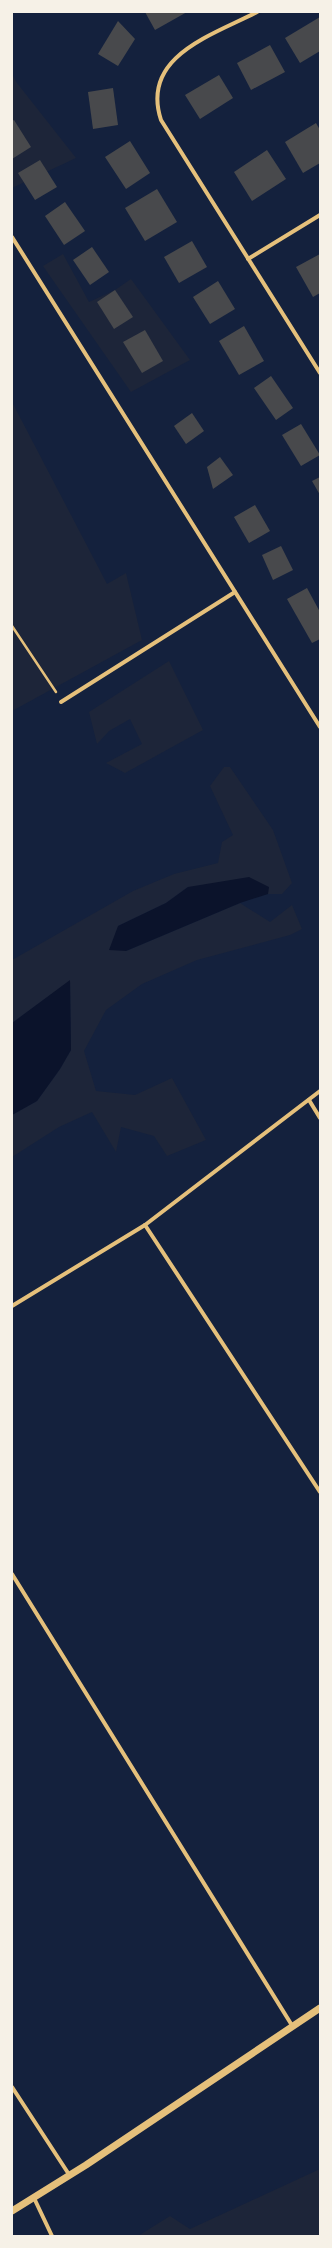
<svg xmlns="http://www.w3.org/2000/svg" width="332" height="2248" viewBox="0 0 332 2248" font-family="Jost,sans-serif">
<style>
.green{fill:#1d2539}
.water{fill:#0b132b}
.building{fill:#48494c}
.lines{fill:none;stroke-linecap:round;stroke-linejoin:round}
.path{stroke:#e5c07b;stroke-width:2.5}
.minor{stroke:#e5c07b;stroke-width:4}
.tertiary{stroke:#e5c07b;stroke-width:7}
</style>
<rect width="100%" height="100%" fill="#14213d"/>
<g class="green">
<path d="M12 74 17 83 76 158 12 188Z"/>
<path d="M63 254 89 302 115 290 131 279 190 360 131 392 43 266Z"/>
<path d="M12 402 107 584 126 573 142 640 12 711Z"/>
<path d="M169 661 203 730 125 773 106 763 142 744 130 719 109 731 97 744 89 712Z"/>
<path d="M224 767H230L273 830 292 883 282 894H268V887H188L166 903 118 926 126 951 240 903 270 922 292 905 302 929 290 935 197 960 142 984 106 1010 84 1051 96 1091 135 1095 172 1078 206 1140 167 1156 154 1136 121 1127 116 1152 92 1112 59 1127 12 1157V1115L37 1101 60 1069 71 1050 70 981 12 1023V960L133 891 174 874 218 863 222 842 233 835 210 786Z"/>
<path d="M320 2169V2236H138L170 2216 190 2229Z"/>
</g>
<g class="water">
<path d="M249 877 269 887 268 894 240 903 126 951 109 950 118 926 166 903 188 887Z"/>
<path d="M70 980 71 1050 60 1069 37 1101 12 1115V1023Z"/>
</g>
<g class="building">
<path d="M145 12H187L155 30Z"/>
<path d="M320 17V51L300 63 285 38Z"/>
<path d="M118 21 135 39 118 66 98 54Z"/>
<path d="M270 45 285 72 251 90 237 63Z"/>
<path d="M219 75 233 98 200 119 185 95Z"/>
<path d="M113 88 118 125 93 129 88 92Z"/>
<path d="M14 120 31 147 12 159V121Z"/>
<path d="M316 123 320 130V163L303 173 285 142Z"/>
<path d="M130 141 150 173 126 189 105 157Z"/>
<path d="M267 150 286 179 252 201 234 172Z"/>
<path d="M40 160 57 187 35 200 18 173Z"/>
<path d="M157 189 177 222 145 241 125 208Z"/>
<path d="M65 202 85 231 64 245 45 216Z"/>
<path d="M192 241 207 267 179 283 164 257Z"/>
<path d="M92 247 109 272 90 285 73 260Z"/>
<path d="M320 254V293L313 297 296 267Z"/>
<path d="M218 281 235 309 210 324 193 297Z"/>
<path d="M115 290 133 317 114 329 97 302Z"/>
<path d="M244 326 264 361 239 375 219 341Z"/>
<path d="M145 330 163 361 142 373 123 342Z"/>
<path d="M271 376 293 408 276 420 254 388Z"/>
<path d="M192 413 204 431 186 444 174 426Z"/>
<path d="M301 424 320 455 301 466 282 435Z"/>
<path d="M220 457 233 475 213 489 207 467Z"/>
<path d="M320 477V495L312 481Z"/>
<path d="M255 505 270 531 249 543 234 517Z"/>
<path d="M281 546 293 570 273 580 262 555Z"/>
<path d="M307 588 320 612V639L312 643 287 599Z"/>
</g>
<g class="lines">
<path class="path" d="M12 626 56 692"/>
<g class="minor">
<path d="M257 12C213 35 140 56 161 120L320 373"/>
<path d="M12 237 320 727"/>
<path d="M248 259 320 215"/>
<path d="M61 702 235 592"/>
<path d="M309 1100 320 1118"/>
<path d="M145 1225 320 1492"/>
<path d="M12 1306 145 1225 320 1091"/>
<path d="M12 1574 293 2027"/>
<path d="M12 2087 70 2176"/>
<path d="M34 2198 52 2236"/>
</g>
<path class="tertiary" d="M12 2211 86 2165 320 2008"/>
</g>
<rect width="332" height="2248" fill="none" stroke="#f6f1e7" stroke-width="26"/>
</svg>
